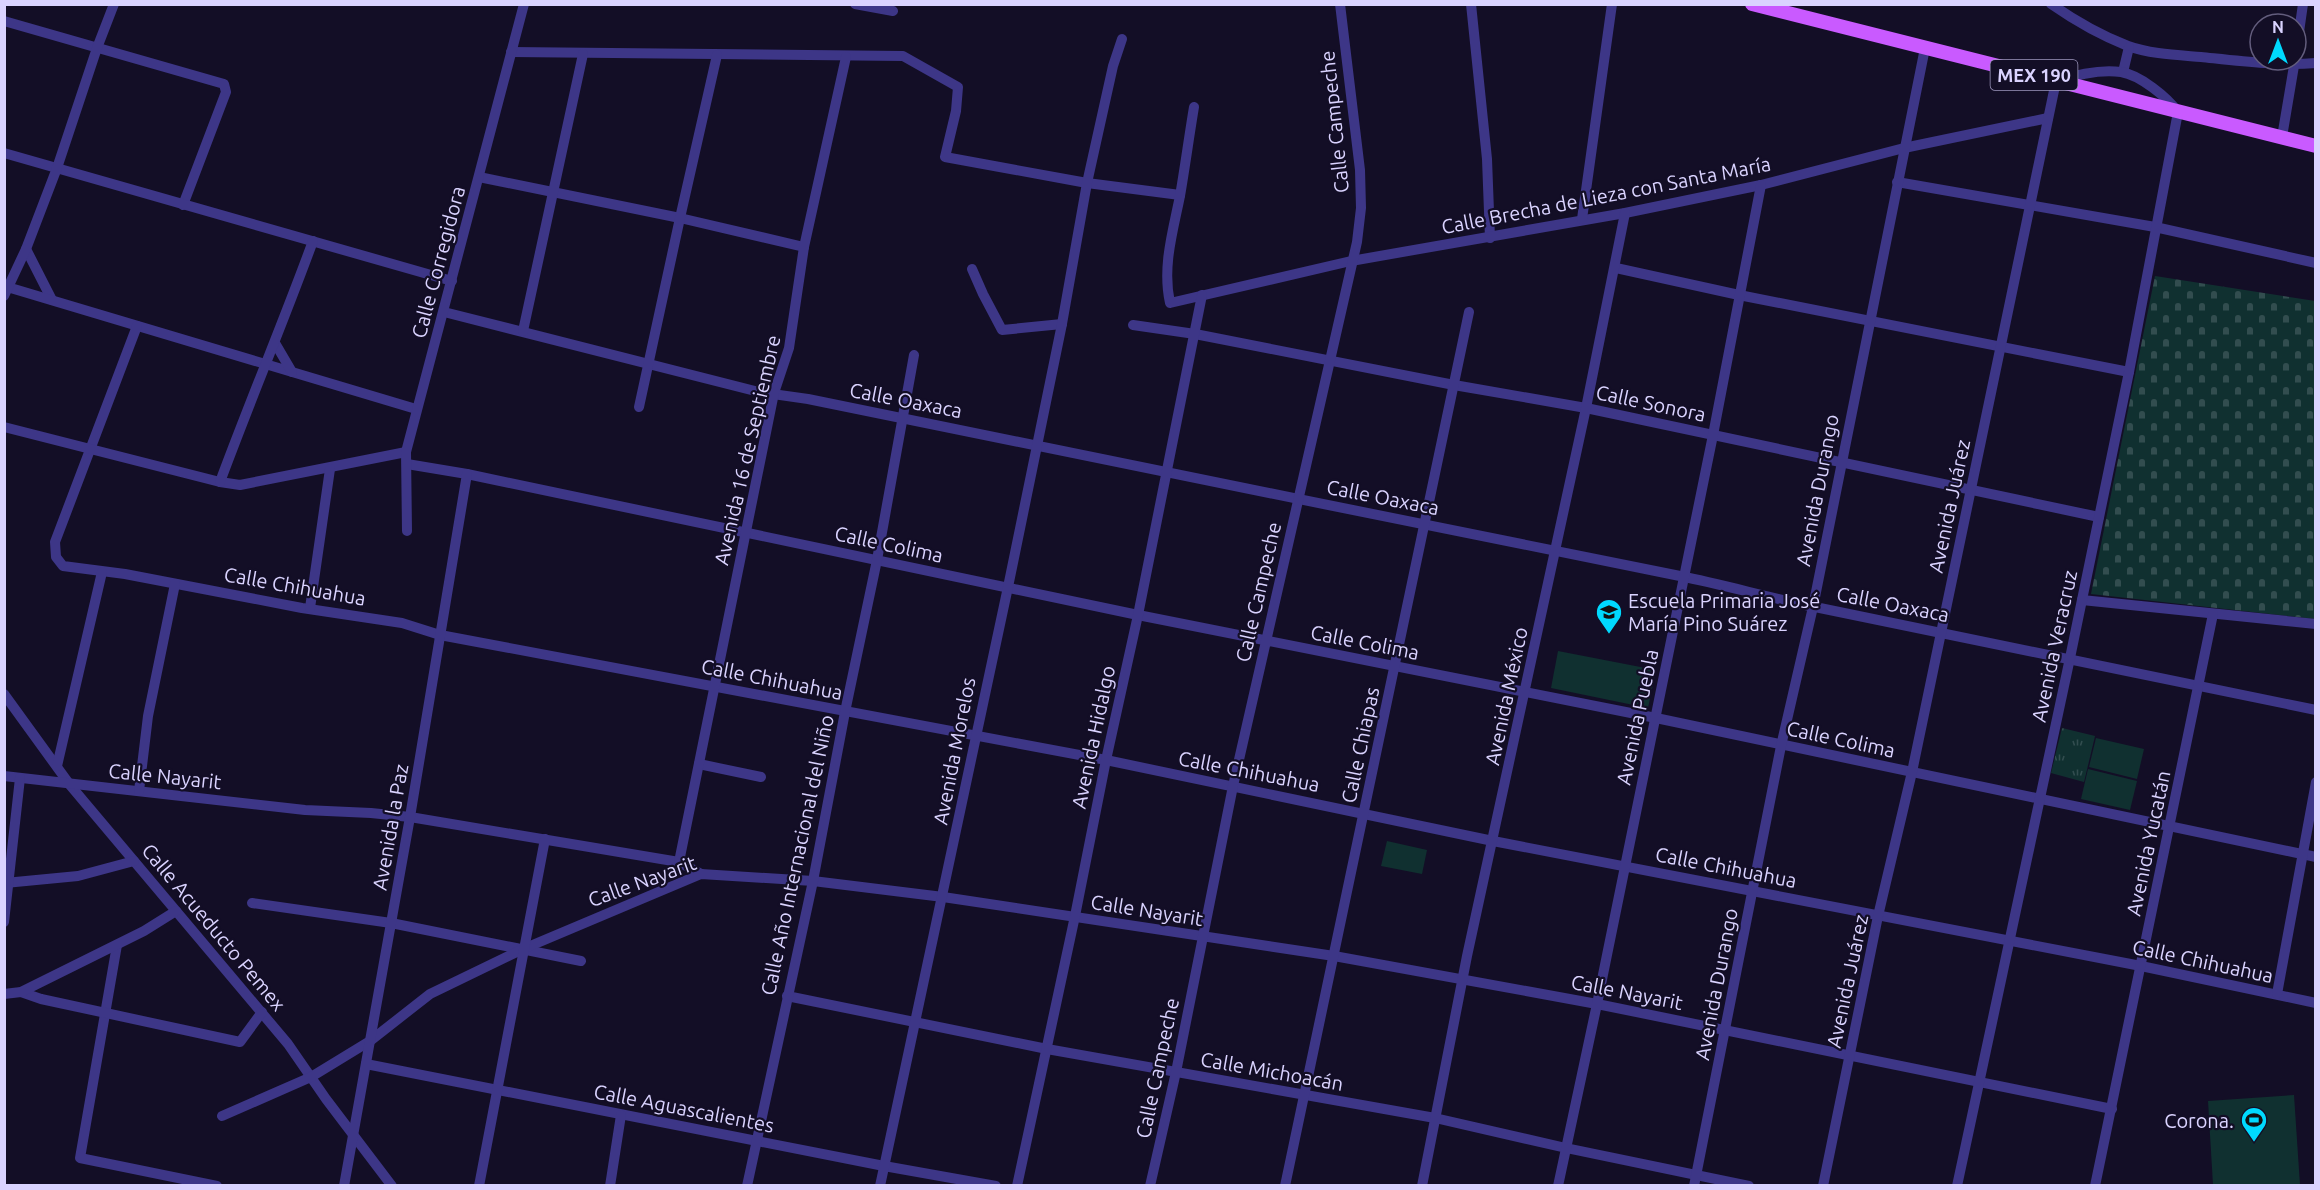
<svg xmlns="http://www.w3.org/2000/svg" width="2320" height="1190" viewBox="0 0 2320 1190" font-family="Ubuntu,sans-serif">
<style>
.green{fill:#103030}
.cemetery{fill:url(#cemetery-stones)}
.park{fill:url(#park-tufts)}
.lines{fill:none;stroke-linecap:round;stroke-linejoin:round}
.minor{stroke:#3d3687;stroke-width:10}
.major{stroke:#c95aff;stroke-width:14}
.labels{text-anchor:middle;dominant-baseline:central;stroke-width:4.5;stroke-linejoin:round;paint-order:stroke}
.shield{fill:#130e26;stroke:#9e98be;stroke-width:1.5}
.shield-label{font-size:18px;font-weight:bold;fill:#dad3ff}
.street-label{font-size:20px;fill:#dad3ff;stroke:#130e26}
.poi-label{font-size:20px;fill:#dad3ff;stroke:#130e26;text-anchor:start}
</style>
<defs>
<pattern id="cemetery-stones" width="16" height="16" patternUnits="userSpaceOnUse" patternTransform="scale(1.5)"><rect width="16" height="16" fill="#103030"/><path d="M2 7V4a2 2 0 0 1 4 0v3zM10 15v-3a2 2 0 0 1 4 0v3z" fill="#324d4f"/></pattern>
<pattern id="park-tufts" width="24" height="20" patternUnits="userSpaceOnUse" patternTransform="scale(1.5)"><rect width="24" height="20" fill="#103030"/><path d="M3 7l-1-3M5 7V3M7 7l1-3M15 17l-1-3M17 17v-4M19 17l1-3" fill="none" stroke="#324d4f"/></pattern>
</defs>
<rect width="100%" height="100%" fill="#130e26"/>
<g class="green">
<path d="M1558 651 1656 670 1648 708 1551 688Z"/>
<path d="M2096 738 2144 749 2137 779 2089 767Z"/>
<path d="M2088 769 2137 781 2130 810 2081 799Z"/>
<path d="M1387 841 1427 850 1422 874 1381 866Z"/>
<path d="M2294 1095 2300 1185H2213L2208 1101Z"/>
</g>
<path class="cemetery" d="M2155 276 2315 301V619L2091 594Z"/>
<path class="park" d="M2062 728 2095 736 2084 782 2051 773Z"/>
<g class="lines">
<g class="minor">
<path d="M855 4 893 11"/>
<path d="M1471 4 1487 159 1490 238"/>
<path d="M2051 4C2074 20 2102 36 2128 46 2150 54 2177 55 2201 57 2239 61 2277 66 2316 63"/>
<path d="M4 21 224 84 226 92 183 205"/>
<path d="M511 52 903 56 958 87 956 111 945 157 1087 183 1180 195"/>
<path d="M2296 53 2303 4"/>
<path d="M2123 72 2129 47"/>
<path d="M1194 107C1189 137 1185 167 1180 196 1173 231 1162 267 1170 303L1351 261 1625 213 1761 185 1904 148 2048 118"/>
<path d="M2282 137 2295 60"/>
<path d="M4 153 452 281"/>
<path d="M479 177 680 218 804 247"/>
<path d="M1897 182 2155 227 2316 263"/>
<path d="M1582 219 1612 4"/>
<path d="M26 249 52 300"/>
<path d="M1616 268 1739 295 2129 372"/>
<path d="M972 269 983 294 1002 330 1062 324"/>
<path d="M4 286 416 409"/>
<path d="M4 296 26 249 57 168 97 48 114 4"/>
<path d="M444 312 759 392 808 399C1099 458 1389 518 1680 576 1725 585 1770 598 1815 607 1982 641 2149 675 2316 710"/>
<path d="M1133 325 1195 334 1454 385 1586 408 2099 517"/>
<path d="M137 326 55 542 56 557 63 566 125 574 302 608 402 623 440 635 1106 760 1493 841 2141 966 2316 1003"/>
<path d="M523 331 583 54"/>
<path d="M275 343 292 372"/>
<path d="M639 407 680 218 717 55"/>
<path d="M4 427 220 482 240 485 406 452"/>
<path d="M407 464 467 474 1138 615 1656 718 2316 857"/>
<path d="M220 482C250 401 283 323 313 241"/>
<path d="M407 531 406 452 524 4"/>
<path d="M2082 600 2316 624"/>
<path d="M310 608 330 469"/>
<path d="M4 694 70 785 288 1044 326 1099 392 1186"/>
<path d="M699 764 761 777"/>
<path d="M57 766 102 572"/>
<path d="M4 776 305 810 371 813 410 817 679 862 701 874"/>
<path d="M139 791 148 716 175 584"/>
<path d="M679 862 774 393 789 348 804 247 846 57"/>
<path d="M5 883 78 876 134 861"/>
<path d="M252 903 391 923 581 961"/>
<path d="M4 922 20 778"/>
<path d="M117 945 80 1158 217 1186"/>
<path d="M21 992 41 999 240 1042 262 1012"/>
<path d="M4 994 21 992 144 931 176 911"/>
<path d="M2277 994 2316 782"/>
<path d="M787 996 1047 1049 1435 1118 1566 1148 1749 1186"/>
<path d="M366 1064 884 1166 996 1186"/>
<path d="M222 1116 311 1077 370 1041 430 994 523 949 701 874 813 881 943 897 1334 956 1597 1004 2112 1109"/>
<path d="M344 1186 410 817 467 474"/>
<path d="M479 1186 545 839"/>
<path d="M610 1186 621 1115"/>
<path d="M747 1186 813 881 845 712 877 560 914 355"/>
<path d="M880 1186 1008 587 1062 324 1087 183 1113 66 1122 39"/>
<path d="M1017 1186 1075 916 1106 760 1138 615 1202 295"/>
<path d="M1150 1186 1176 1072 1233 786 1357 242 1361 208 1360 170 1340 4"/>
<path d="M1285 1186 1469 312"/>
<path d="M1422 1186 1467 956 1586 408 1625 213"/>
<path d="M1558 1186 1597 1004 1713 435 1761 185"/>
<path d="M1694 1186 1781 746 1813 607 1925 48"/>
<path d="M1823 1186 1878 916 1912 772 2056 81C2075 75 2101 69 2121 72 2140 75 2167 97 2178 112L2129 372 2070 658 1957 1186"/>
<path d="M2095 1186 2213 614"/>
</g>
<path class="major" d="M1752 4 2316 146"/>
</g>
<defs>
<g id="school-pin" transform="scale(1.35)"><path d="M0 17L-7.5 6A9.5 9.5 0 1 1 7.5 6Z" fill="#00d9fe" stroke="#130e26"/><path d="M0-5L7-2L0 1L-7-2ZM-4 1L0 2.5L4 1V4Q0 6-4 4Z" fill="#111"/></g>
<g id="stadium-pin" transform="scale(1.35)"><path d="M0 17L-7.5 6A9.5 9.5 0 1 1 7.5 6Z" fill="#00d9fe" stroke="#130e26"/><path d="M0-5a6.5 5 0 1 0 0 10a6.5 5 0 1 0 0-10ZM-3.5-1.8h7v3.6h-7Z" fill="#111"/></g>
</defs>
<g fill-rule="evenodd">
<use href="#school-pin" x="1609" y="612"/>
<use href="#stadium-pin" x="2254" y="1120"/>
</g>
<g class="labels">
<rect class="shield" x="1990.5" y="60" width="87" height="30" rx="4.5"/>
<g class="shield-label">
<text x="2034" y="75">MEX 190</text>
</g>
<g class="street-label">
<text transform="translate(1334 122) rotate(-96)">Calle Campeche</text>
<text transform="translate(1606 195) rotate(-11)">Calle Brecha de Lieza con Santa María</text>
<text transform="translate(438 262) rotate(-75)">Calle Corregidora</text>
<text transform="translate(906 400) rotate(11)">Calle Oaxaca</text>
<text transform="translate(1651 403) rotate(12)">Calle Sonora</text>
<text transform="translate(747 450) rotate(-77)">Avenida 16 de Septiembre</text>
<text transform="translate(1817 490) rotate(-79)">Avenida Durango</text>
<text transform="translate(1383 497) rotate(11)">Calle Oaxaca</text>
<text transform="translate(1949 506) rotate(-78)">Avenida Juárez</text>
<text transform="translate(889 544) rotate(12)">Calle Colima</text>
<text transform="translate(295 586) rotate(10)">Calle Chihuahua</text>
<text transform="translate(1258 592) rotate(-77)">Calle Campeche</text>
<text transform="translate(1893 604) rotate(11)">Calle Oaxaca</text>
<text transform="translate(1365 642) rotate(11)">Calle Colima</text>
<text transform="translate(2054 646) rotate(-78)">Avenida Veracruz</text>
<text transform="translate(772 679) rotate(11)">Calle Chihuahua</text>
<text transform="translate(1506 696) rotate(-78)">Avenida México</text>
<text transform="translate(1637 717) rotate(-78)">Avenida Puebla</text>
<text transform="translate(1093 737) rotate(-78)">Avenida Hidalgo</text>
<text transform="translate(1841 739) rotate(12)">Calle Colima</text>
<text transform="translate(1360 745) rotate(-78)">Calle Chiapas</text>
<text transform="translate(954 751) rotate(-79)">Avenida Morelos</text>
<text transform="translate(1249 771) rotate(11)">Calle Chihuahua</text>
<text transform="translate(165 776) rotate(6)">Calle Nayarit</text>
<text transform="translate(390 827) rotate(-80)">Avenida la Paz</text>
<text transform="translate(2148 843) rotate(-78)">Avenida Yucatán</text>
<text transform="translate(797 855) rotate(-78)">Calle Año Internacional del Niño</text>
<text transform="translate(1726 867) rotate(11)">Calle Chihuahua</text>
<text transform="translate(642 881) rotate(-20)">Calle Nayarit</text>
<text transform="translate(1147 910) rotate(9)">Calle Nayarit</text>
<text transform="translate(214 927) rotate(50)">Calle Acueducto Pemex</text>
<text transform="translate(2203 961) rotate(12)">Calle Chihuahua</text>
<text transform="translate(1847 981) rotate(-78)">Avenida Juárez</text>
<text transform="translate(1716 984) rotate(-79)">Avenida Durango</text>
<text transform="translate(1627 992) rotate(11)">Calle Nayarit</text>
<text transform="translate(1157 1068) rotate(-78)">Calle Campeche</text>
<text transform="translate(1272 1071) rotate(10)">Calle Michoacán</text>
<text transform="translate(684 1108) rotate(11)">Calle Aguascalientes</text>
</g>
<g class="poi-label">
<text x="1628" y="600">Escuela Primaria José<tspan x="1628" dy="23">María Pino Suárez</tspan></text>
<text x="2234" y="1120" text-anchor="end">Corona.</text>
</g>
</g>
<rect width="2320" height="1190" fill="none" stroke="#dad3ff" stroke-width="12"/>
<g transform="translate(2278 42)"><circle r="28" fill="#130e26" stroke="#635d7d" stroke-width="1.5"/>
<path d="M0-4.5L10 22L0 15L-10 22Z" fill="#00d9fe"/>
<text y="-9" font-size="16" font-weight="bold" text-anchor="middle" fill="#dad3ff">N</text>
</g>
</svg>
